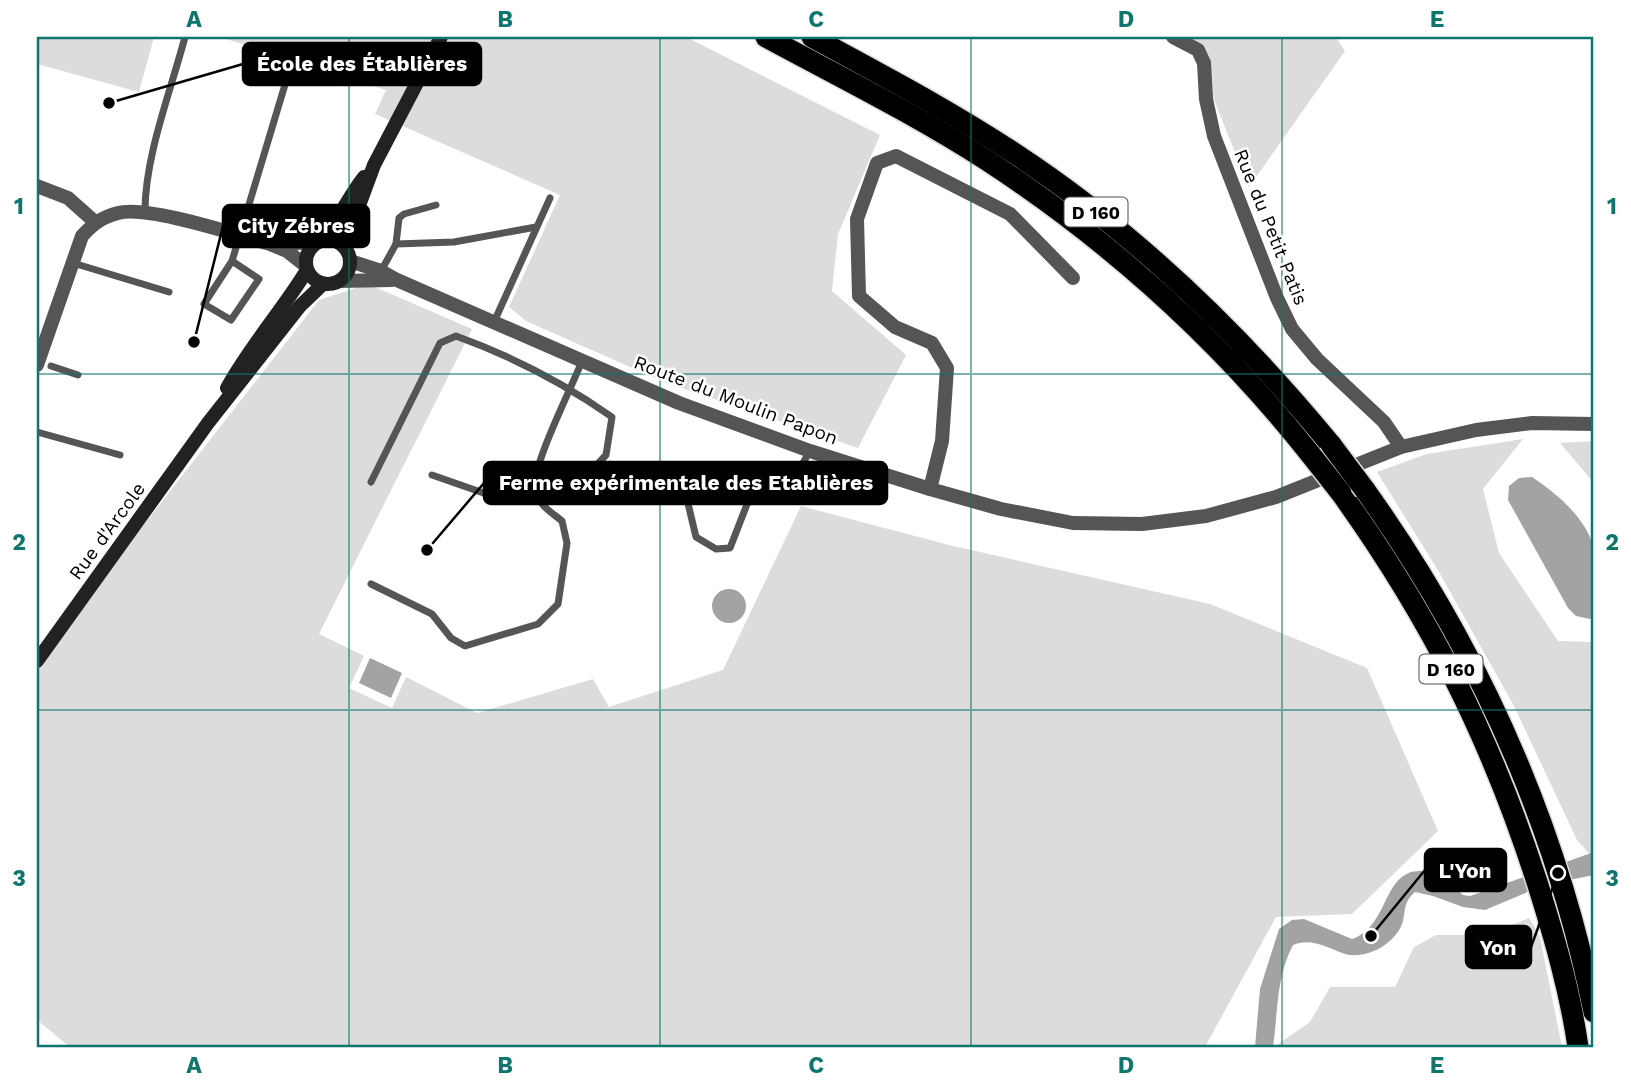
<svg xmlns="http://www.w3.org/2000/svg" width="1631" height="1084" viewBox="0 0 1631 1084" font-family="'Work Sans',sans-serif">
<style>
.green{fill:#dcdcdc}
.water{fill:#a3a3a3}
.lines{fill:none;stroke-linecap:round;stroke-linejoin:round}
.highway-casing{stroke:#dbdbdb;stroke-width:24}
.lane{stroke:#555;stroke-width:7}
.street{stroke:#555;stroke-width:14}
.secondary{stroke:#222;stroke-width:14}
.highway{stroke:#000;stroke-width:21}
.highway-bridge-casing{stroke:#dbdbdb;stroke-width:24;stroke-linecap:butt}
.highway-bridge{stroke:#000;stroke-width:21}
.grid{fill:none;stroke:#0f766e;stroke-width:2;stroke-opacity:0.55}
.labels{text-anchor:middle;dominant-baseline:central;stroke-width:5;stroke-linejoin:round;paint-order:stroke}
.shield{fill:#fff;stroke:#4c4c4c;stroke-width:2}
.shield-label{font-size:18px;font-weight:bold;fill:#000}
.street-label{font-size:19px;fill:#000;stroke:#fff}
.leader{fill:none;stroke:#000;stroke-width:2.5}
.callout-dot{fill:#000;stroke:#fff;stroke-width:2.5}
.callout{fill:#000;stroke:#000;stroke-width:2.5}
.callout-label{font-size:21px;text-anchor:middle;font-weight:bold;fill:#fff}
.neatline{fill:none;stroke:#0f766e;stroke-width:2.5}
.grid-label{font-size:23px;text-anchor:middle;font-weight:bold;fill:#0f766e}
</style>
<rect width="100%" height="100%" fill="#fff"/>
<g class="green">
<path d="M37 37H154L139 92 37 64Z"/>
<path d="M220 37H686L880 135 838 234 832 291 906 355 858 448 664 382 526 321 509 307 560 195 375 114 386 90Z"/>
<path d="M1161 37H1336L1345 51 1249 187 1192 45Z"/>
<path d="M368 284 472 329 319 634 364 656 349 688 392 708 406 677 477 713 593 679 609 707 723 670 801 506 949 545 1210 604 1367 668 1438 831 1352 914 1276 917 1205 1047H70L37 1020V662L319 300Z"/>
<path d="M1523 439 1483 489 1499 553 1558 641 1594 642V859L1577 840 1514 706 1439 572 1377 472 1427 454Z"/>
<path d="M1594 441V483L1560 443Z"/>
<path d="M1529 918 1540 937 1562 1047H1274L1310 1022 1330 987H1395L1414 947 1436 935H1488Z"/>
</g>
<g class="water">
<path d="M1532 477C1556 493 1584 516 1593 545 1598 559 1594 599 1594 616L1590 619 1576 616 1568 608 1508 500 1509 486 1519 478Z"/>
<circle cx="729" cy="606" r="17"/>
<path d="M370 658 402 673 391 698 359 683Z"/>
<path d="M1594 852V875L1544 885 1485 910 1463 907 1433 896 1415 892C1404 902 1406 907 1403 921 1397 943 1367 960 1345 954 1328 948 1311 937 1293 945 1276 977 1278 1012 1273 1047H1255L1260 989 1279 929 1292 920 1304 919 1352 939C1390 926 1382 870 1421 871 1436 872 1452 884 1463 895L1470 896Z"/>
</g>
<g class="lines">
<g class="highway-casing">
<g id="highway">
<path d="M766 37C840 77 917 115 988 161 1110 241 1220 340 1311 455"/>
<path d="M812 37C880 74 949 110 1014 153 1136 233 1240 334 1332 446"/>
<path d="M1365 490C1477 647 1556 823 1594 1012"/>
<path d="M1341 493C1430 617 1490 736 1537 882 1554 936 1570 991 1578 1047"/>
</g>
</g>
<g class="lane">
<path d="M145 211C145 156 171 90 185 37"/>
<path d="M396 244 454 242 536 227"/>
<path d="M232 261 259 279 231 320 204 304 232 261 290 68"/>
<path d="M73 263 169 292"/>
<path d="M381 271 396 244 399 218 404 214 436 205"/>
<path d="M494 322 550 198"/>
<path d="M51 366 78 375"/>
<path d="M37 432 120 455"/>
<path d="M680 470 696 537 716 549 730 548 758 476 790 485 810 451"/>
<path d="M371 482 440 343 456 336C511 356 564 383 612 417L606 455 591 471 535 488 521 497H495L432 475"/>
<path d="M371 584 432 614 451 638 465 646 538 624 558 604 567 543 562 521C551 512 538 505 535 489 531 467 572 387 582 361"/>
</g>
<g class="street">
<path d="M1173 37 1198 50 1204 63 1206 99 1214 136 1277 298 1292 329 1317 359 1384 422 1401 447"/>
<path d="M37 186 68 198 95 222"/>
<path d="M275 244 318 242"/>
<path d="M350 261 381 271 397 280 679 403 810 451 930 489 1001 509 1073 523 1142 524 1206 516 1276 497 1401 447 1476 430 1532 423 1594 424"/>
<path d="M339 281 392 280"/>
<path d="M37 365 82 236C93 224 102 217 118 213 147 205 237 235 270 244L287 251 306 266"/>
<path d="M930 489 942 441 947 368 932 343 895 327 859 296 857 219 877 163 896 156 1010 214 1073 278"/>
</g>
<g class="secondary">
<circle cx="328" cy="262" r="22"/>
<path d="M323 240C339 219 348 197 364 177"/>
<path d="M344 246 374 165 441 37"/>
<path d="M227 388C250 346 282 311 307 270"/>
<path d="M37 661 208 423 300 306 323 284"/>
</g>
<use href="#highway" class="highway"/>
<g class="highway-bridge-casing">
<g id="highway-bridge">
<path d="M1332 446 1365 490"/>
<path d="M1311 455 1341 493"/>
</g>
</g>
<use href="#highway-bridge" class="highway-bridge"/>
</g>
<path class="grid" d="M349 37V1047M660 37V1047M971 37V1047M1282 37V1047M37 374H1594M37 710H1594"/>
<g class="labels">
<g class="shield">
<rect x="1064.5" y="197.5" width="63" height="29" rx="5"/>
<rect x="1419.5" y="654.5" width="63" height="29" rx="5"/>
</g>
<g class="shield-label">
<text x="1096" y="212">D 160</text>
<text x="1451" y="669">D 160</text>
</g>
<g class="street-label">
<text transform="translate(1271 227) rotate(68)">Rue du Petit Patis</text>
<text transform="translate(736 400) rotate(21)">Route du Moulin Papon</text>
<text transform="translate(107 531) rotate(-54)">Rue d'Arcole</text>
</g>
</g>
<path class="leader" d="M109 103L243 64M194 342L223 226M427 550L484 483M1371 936L1425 870M1558 873L1531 947"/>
<g class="callout-dot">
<circle cx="109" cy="103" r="7"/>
<circle cx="194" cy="342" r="7"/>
<circle cx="427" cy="550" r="7"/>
<circle cx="1371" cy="936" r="7"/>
<circle cx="1558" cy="873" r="7"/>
</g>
<g class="callout">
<rect x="243" y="43" width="238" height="42" rx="7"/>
<rect x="223" y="205" width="146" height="42" rx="7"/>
<rect x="484" y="462" width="403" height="42" rx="7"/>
<rect x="1425" y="849" width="81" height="42" rx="7"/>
<rect x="1466" y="926" width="65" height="42" rx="7"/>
</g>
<g class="callout-label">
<text x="362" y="71">École des Établières</text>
<text x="296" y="233">City Zébres</text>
<text x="686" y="490">Ferme expérimentale des Etablières</text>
<text x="1465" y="878">L'Yon</text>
<text x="1498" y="955">Yon</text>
</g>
<rect width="1631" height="1084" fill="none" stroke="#ffffff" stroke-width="77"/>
<rect x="38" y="38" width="1554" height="1008" class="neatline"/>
<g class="grid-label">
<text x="194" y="27">A</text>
<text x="505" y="27">B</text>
<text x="816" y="27">C</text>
<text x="1126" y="27">D</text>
<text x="1437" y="27">E</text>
<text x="19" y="214">1</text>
<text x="1612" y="214">1</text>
<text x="19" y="550">2</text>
<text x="1612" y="550">2</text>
<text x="19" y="886">3</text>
<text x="1612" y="886">3</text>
<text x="194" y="1073">A</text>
<text x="505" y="1073">B</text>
<text x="816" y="1073">C</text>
<text x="1126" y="1073">D</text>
<text x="1437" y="1073">E</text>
</g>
</svg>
